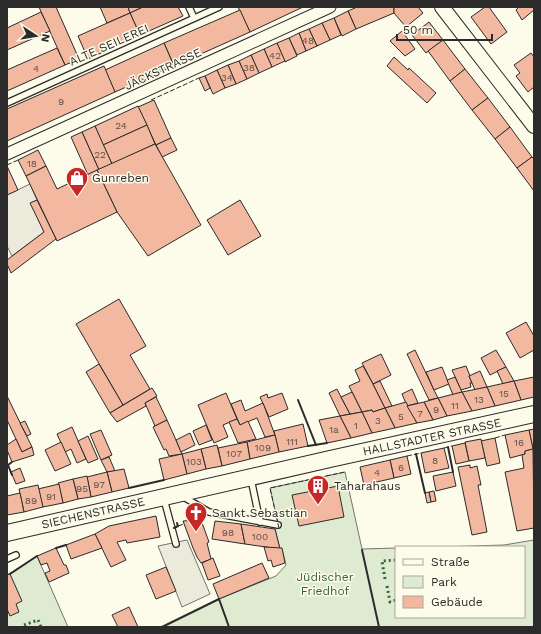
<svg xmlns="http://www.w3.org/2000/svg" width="541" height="634" viewBox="0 0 541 634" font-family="'Work Sans',sans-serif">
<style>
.green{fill:#deebd1;stroke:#74746e}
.parking{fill:#eceadb;stroke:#74746e}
.building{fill:#f2b8a0;stroke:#2b2b2b}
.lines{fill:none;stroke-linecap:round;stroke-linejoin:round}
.service-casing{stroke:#2b2b2b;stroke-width:8}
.minor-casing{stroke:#2b2b2b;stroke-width:13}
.tertiary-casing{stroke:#2b2b2b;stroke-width:16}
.secondary-casing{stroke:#2b2b2b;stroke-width:18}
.service{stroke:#fdfbea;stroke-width:5.5}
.minor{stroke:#fdfbea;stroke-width:11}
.tertiary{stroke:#fdfbea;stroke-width:14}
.secondary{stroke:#fdfbea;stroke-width:16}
.hedge{stroke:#34623c;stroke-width:3;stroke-dasharray:2 3;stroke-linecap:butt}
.fence{stroke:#2b2b2b;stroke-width:1;stroke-dasharray:5 2;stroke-linecap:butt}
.wall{stroke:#2b2b2b;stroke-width:2}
.labels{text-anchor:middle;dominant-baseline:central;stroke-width:3;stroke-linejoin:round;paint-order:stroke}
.number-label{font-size:10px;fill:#5d4e48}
.street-label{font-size:12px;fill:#2b2b2b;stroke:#fdfbea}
.poi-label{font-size:12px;fill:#2b2b2b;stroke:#fdfbea;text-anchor:start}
.park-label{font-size:12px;fill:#34623c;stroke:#fdfbea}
</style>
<rect width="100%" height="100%" fill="#fdfbea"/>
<g class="green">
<path d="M345 472 362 549 396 548V617H524V547H439L504 545 534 540V627H162L219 599 276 576 286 565 282 549H280L275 529 279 528 270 488Z"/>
<path d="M37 556 68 627H7V575Z"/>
</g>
<g class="parking">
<path d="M30 184 37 200 31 203 44 232 12 256 7 246V195Z"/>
<path d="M187 540 210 594 182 607 158 546Z"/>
</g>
<g class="building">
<path d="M39 7H56L79 59 65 65Z"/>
<path d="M100 7H128L130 13 107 23Z"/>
<path d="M128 7H143L130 13Z"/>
<path d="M143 7H178L183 16 140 35 130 13Z"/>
<path d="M238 7H303L250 32Z"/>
<path d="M357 7H394V13L356 29 348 11Z"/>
<path d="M394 7H418L423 13 406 27 394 13Z"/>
<path d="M485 7H489L507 32 491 44 471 17Z"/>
<path d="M519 7H534V10L522 20 516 10Z"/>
<path d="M240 10 250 32 174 66 164 43Z"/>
<path d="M348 11 356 29 342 36 334 18Z"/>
<path d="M41 12 50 31 7 50V28Z"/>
<path d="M130 13 140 35 88 59 78 36Z"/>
<path d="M334 18 341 35 330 40 322 23Z"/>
<path d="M429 22 443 40 426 53 412 35Z"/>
<path d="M322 23 330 40 317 46 309 29Z"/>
<path d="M309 29 317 46 306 51 299 33Z"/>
<path d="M402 31 415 49 405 56 390 41Z"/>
<path d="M299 33 306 51 297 55 289 38Z"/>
<path d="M289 38 297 56 285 62 277 43Z"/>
<path d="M443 40 465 69 450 81 428 51Z"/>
<path d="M164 43 174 66 115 92 105 70Z"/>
<path d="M277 43 285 61 272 67 264 49Z"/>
<path d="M57 48 65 65 7 91V70Z"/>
<path d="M264 49 272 67 259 73 251 55Z"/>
<path d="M531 53 534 57V87L528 92 516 76 520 73 514 65Z"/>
<path d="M251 55 259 73 247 79 239 61Z"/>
<path d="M394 57 408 70 409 68 436 93 427 103 387 66Z"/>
<path d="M239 61 247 79 236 84 228 65Z"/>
<path d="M228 65 236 84 225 88 217 70Z"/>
<path d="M104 66 115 92 7 141V109Z"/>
<path d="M465 69 488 98 472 110 450 81Z"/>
<path d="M217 70 225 88 213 94 205 76Z"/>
<path d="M205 76 210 88 205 91 199 78Z"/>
<path d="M488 98 510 127 495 139 472 110Z"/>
<path d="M154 100 171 138 156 145 138 107Z"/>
<path d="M138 106 147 125 103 145 95 126Z"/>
<path d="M147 125 155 144 112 164 103 145Z"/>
<path d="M95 126 112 164 99 170 82 132Z"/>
<path d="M510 127 532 157 517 168 495 139Z"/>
<path d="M82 132 99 170 88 175 71 137Z"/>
<path d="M171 138 177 150 162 157 156 145Z"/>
<path d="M155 144 201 225 148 256 117 212 97 170Z"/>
<path d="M38 150 46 166 26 176 18 160Z"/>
<path d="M532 157 534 159V191L517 168Z"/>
<path d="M7 166 18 190 7 195Z"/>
<path d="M46 166 57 189 97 170 117 212 57 241 26 176Z"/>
<path d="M37 200 56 239 11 273 7 264V260L44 232 30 203Z"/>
<path d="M240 200 261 236 228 255 207 220Z"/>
<path d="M119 299 146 346 130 355 150 389 123 405 76 324Z"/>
<path d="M526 322 534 336V350L520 358 506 333Z"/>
<path d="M415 350 434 390 438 398 429 400 407 354Z"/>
<path d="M496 350 506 367 490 375 481 358Z"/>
<path d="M381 354 391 375 373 384 362 363Z"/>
<path d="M99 364 123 405 110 413 86 372Z"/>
<path d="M363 366 373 384 385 408 373 412 372 410 362 412 349 386 360 381 355 370Z"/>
<path d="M466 366 470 376H469L472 383H470L471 387 461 390 452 370Z"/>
<path d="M442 367 449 384 434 390 426 372Z"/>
<path d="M506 367 514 381 503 384 497 371Z"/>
<path d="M480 371 487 387 475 390 469 376Z"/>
<path d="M455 377 462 392 453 395 447 380Z"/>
<path d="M534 377V397L521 400 514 381Z"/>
<path d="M380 381 392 406 385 408 373 384Z"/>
<path d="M514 381 521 400 495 406 487 387Z"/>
<path d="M487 387 495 406 472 411 462 392Z"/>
<path d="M152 388 157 396 145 403 146 406 117 422 110 413Z"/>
<path d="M337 389 341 397 350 414 340 416 329 393Z"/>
<path d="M412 389 418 403 407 406 402 394Z"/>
<path d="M352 392 362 412 350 414 341 397Z"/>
<path d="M462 392 472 411 447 416 438 398Z"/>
<path d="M226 393 237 419 223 425 228 437 214 443 198 405Z"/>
<path d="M282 393 288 409 269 417 260 397 267 394 268 398Z"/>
<path d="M7 396 32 447 22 452 7 420Z"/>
<path d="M156 397 167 420 155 426 145 403Z"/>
<path d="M438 398 447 416 433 420 424 402Z"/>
<path d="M241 400 245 411 263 403 275 435 265 437 257 418 240 425 231 404Z"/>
<path d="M406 402 417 423 395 428 385 408Z"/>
<path d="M424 402 433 420 417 423 407 406Z"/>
<path d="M385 408 395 428 372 433 362 412 372 410 373 412Z"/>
<path d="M362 412 372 433 351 438 340 416Z"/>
<path d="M340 416 351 438 327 443 319 420Z"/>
<path d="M237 419 240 425 248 421 256 439 238 443 229 422Z"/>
<path d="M167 420 176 440 182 454 169 456 166 449 164 450 153 427Z"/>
<path d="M25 421 31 434 27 436 20 423Z"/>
<path d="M303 424 308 446 279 452 274 431Z"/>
<path d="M206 425 212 440 199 445 193 431Z"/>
<path d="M72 427 86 459 77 463 71 449 65 452 57 434Z"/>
<path d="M534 429V449H533L529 430Z"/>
<path d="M101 430 112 455 101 460 90 434Z"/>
<path d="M529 430 533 449 525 451V454L510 458 505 435Z"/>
<path d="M190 433 195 445 181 452 176 440Z"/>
<path d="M275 435 279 452 250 459 247 442Z"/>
<path d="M88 436 98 459 88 463 78 441Z"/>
<path d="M495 438 500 463 487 466 481 441Z"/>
<path d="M16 439 22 452 32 447 34 455 12 462 7 450V445Z"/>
<path d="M481 439 485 458 469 461 465 442Z"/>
<path d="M61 442 71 464 55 471 45 450Z"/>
<path d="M247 442 250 459 222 466 218 448Z"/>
<path d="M465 443 469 461 456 464 452 446Z"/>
<path d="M217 445 222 466 206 469 201 449Z"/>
<path d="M444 448 449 468 425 473 421 453Z"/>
<path d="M201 449 206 469 187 474 182 454Z"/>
<path d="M533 449 534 528 517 531 505 472 524 468 522 455 525 454V451Z"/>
<path d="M182 454 187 474 164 480 159 459Z"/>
<path d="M407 456 411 474 394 478 390 460Z"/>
<path d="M109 457 115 471 107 472 101 460Z"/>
<path d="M390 460 394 478 364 485 360 467Z"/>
<path d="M470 465V468L477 466 481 485H478L487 532 472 535 458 467Z"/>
<path d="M20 468 25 481 16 484 11 472Z"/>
<path d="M124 469 129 488 112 492 107 472Z"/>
<path d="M107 472 112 492 91 497 87 477Z"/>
<path d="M453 472 456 486 436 491 433 476Z"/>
<path d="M87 476 91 497 78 499 73 479Z"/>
<path d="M73 479 78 499 63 503 58 483Z"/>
<path d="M59 484 63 503 43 507 38 489Z"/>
<path d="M38 485 43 507 24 512 19 489Z"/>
<path d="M338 486 344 517 299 526 292 495Z"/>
<path d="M434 491 436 501 431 502 429 492Z"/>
<path d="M429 492 431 502 427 503 425 493Z"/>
<path d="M20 493 24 512 7 515V496Z"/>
<path d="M156 516 160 537 127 543 126 540 117 542 126 560 111 567 95 534 109 526Z"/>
<path d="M201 520 209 542 207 543 211 559 201 563 197 557 193 548 183 521Z"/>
<path d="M215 521 241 524 245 544 212 539Z"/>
<path d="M241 524 275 529 280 549 245 544Z"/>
<path d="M95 534 102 548 71 559 66 545Z"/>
<path d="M264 547 282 548 285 563 273 567 271 560 268 561Z"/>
<path d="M56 548 64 565H66L69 573 49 582 45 573 50 571 47 563 41 565 37 556Z"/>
<path d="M213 558 220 576 208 580 202 563Z"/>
<path d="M262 563 269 578 219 599 213 584Z"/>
<path d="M166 567 176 591 156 599 146 575Z"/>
<path d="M10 574 22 601 16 604 19 612 10 616 7 609V575Z"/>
<path d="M129 607 138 627H118L112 615Z"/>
</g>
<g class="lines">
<g class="service-casing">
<g id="service">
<path d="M189 7 194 18"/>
<path d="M7 103 219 7"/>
<path d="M251 479 260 522"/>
<path d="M182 496 209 512 278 525"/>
<path d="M164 499 176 544"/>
<path d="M7 559 16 555"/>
</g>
</g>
<g class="minor-casing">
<path id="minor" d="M7 154 330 7"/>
</g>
<g class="tertiary-casing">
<path id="tertiary" d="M442 7 534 126"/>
</g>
<g class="secondary-casing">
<path id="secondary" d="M7 533 330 459 534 414"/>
</g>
<use href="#service" class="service"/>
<use href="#minor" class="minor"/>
<use href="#tertiary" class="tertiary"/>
<use href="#secondary" class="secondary"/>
<g class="hedge">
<path d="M385 579 382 561 396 560"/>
<path d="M387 586 390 602 396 600"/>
<path d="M24 625 38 620 41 627"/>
</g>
<g class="fence">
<path d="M151 100 199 78"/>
<path d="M7 165 18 160"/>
<path d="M495 438 505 435"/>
<path d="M444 448 452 446"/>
<path d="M407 456 421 453"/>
<path d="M178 526 184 524"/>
<path d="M279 528 270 488 345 472"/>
</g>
<g class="wall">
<path d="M298 400 316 445"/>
<path d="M308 446 327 443"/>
<path d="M448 447 453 472"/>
<path d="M416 454 425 493"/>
<path d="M12 475 8 465 12 462"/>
<path d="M129 488 164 480"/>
<path d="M174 528 178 526 177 523"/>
<path d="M56 548 66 545"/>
<path d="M362 550 379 627"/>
<path d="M10 574 37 556"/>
<path d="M162 627 219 599 229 627"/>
</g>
</g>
<defs>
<g id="shop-pin" transform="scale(1.15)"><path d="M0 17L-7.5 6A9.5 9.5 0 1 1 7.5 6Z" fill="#c62828" stroke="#fdfbea"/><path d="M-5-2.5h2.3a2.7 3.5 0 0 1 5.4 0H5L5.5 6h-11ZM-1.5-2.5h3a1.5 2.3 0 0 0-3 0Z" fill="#fff"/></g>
<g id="building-pin" transform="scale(1.15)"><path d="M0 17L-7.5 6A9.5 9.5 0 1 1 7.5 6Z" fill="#c62828" stroke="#fdfbea"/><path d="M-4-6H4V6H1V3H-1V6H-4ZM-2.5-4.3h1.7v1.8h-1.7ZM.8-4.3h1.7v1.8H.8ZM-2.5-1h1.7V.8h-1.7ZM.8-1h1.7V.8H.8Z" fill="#fff"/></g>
<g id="church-pin" transform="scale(1.15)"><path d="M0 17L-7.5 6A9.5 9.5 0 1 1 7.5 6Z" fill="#c62828" stroke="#fdfbea"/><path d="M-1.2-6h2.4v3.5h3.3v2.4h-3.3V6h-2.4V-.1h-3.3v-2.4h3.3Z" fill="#fff"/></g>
</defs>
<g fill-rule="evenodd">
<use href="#shop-pin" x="77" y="178"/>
<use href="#building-pin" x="318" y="486"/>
<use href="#church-pin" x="196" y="513"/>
</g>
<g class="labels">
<g class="number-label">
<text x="308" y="40">48</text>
<text x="275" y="55">42</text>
<text x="249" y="67">38</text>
<text x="36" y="68">4</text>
<text x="227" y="77">34</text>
<text x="61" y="101">9</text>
<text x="121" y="125">24</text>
<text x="100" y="154">22</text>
<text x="32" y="163">18</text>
<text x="504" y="393">15</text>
<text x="479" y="399">13</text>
<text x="455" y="405">11</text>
<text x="436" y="409">9</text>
<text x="420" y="413">7</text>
<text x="401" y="416">5</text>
<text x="378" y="420">3</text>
<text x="356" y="425">1</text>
<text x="334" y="429">1a</text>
<text x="292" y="441">111</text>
<text x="519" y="442">16</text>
<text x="263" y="447">109</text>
<text x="234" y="453">107</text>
<text x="435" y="460">8</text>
<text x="194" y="461">103</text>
<text x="401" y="467">6</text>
<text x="377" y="472">4</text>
<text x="99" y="484">97</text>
<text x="82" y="488">95</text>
<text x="51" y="496">91</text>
<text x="31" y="500">89</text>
<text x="228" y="532">98</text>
<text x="260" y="536">100</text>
</g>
<g class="street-label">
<text transform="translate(109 45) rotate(-24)">ALTE SEILEREI</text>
<text transform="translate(163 69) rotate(-25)">JÄCKSTRASSE</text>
<text transform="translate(432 437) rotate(-12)">HALLSTADTER STRASSE</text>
<text transform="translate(93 513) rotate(-13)">SIECHENSTRASSE</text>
</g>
<g class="poi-label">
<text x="92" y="178">Gunreben</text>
<text x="334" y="486">Taharahaus</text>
<text x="212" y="513">Sankt Sebastian</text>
</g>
<g class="park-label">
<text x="325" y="577">Jüdischer<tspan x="325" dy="14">Friedhof</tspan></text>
</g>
</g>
<rect width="541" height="634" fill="none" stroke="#2b2b2b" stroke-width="16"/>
<rect x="395" y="546" width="130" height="72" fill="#fdfbea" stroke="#a9a89e"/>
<rect x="403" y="559" width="20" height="6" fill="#fdfbea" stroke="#a9a89e"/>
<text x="431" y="566" font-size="12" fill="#2b2b2b">Straße</text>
<rect x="403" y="576" width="20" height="12" fill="#deebd1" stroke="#a9a89e"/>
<text x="431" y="586" font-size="12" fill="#2b2b2b">Park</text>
<rect x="403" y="596" width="20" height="12" fill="#f2b8a0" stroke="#a9a89e"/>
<text x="431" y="606" font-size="12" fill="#2b2b2b">Gebäude</text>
<g transform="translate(36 36) rotate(102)" stroke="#fdfbea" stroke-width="3" paint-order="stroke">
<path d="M0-3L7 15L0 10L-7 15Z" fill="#2b2b2b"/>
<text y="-6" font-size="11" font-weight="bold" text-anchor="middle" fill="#2b2b2b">N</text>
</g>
<path d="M397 34v6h95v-6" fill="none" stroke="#2b2b2b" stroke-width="2"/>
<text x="403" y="34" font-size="12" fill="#2b2b2b" stroke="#fdfbea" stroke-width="3" paint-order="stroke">50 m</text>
</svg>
